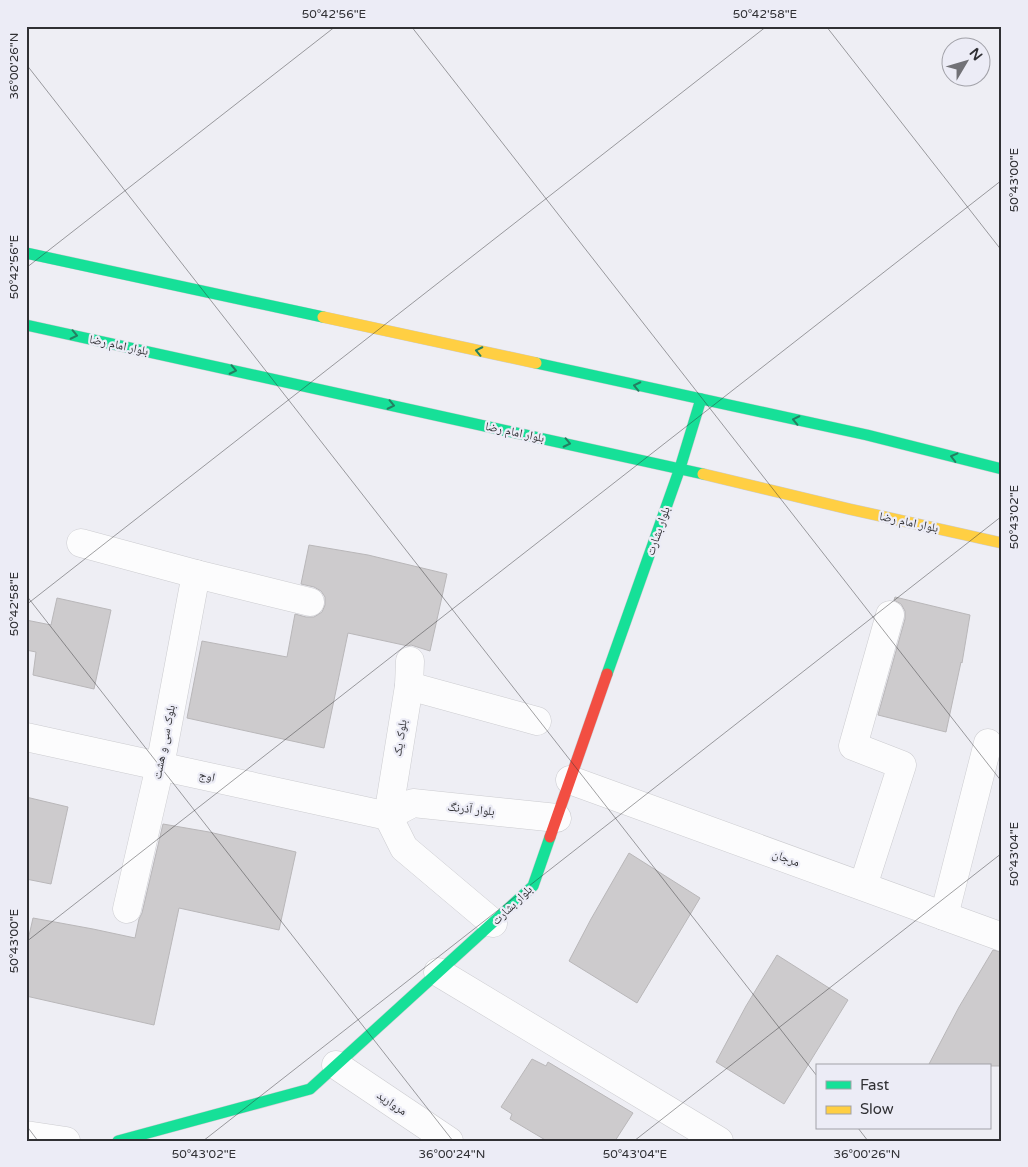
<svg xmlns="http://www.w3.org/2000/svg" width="1028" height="1167" viewBox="0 0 1028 1167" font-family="'Varela Round','Noto Naskh Arabic',sans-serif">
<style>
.building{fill:#cdcbcd;stroke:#b9b7b9}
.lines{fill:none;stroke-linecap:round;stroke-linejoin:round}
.street-casing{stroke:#ccccd0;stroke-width:29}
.fast-casing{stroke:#ccccd0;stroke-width:12}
.slow-casing{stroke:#ccccd0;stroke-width:12}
.jam-casing{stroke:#ccccd0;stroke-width:12}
.street{stroke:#fcfcfd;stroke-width:28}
.fast{stroke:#16e098;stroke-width:11}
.slow{stroke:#ffcf43;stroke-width:11}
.jam{stroke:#f24e42;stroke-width:11}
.oneway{stroke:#247f61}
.ticks{fill:none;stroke:#303034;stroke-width:1;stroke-opacity:0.45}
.labels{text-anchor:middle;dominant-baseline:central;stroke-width:4.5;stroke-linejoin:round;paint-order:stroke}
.street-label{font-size:12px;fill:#303034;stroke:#ececf6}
.neatline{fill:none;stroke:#303034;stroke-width:2}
.ticks-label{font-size:12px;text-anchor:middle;fill:#303034}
</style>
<rect width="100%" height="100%" fill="#eeeef4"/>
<g class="building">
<path d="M309 545 368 555 447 574 430 651 411 645 408 646 348 633 324 748 187 718 202 641 287 657 295 614 306 617H314L322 612 325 605V597L321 591 314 587 301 584Z"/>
<path d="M895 597 970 615 962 663 961 662 946 732 878 715 905 619V611L901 604 894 600Z"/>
<path d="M57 598 111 610 94 689 33 675 36 652 26 650V620L51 625Z"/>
<path d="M26 797 68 807 51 884 26 879Z"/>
<path d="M163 824 209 832 296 852 279 930 179 908 154 1025 26 996V949L33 918 93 929 135 938 139 919 142 913Z"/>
<path d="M629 853 700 898 637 1003 569 961 591 919Z"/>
<path d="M993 950 1002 952V1066H928L959 1007Z"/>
<path d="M777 955 848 1000 784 1104 716 1062 746 1006Z"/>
<path d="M532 1059 546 1066 548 1062 633 1113 615 1141H547L510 1119 512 1114 501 1107Z"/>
</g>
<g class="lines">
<g class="street-casing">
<g id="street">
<path d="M81 543 196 574 310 602"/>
<path d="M409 686 537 721"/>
<path d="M26 737 388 816"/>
<path d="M570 780 1002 937"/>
<path d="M388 816 413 803 557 818"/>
<path d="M388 816 409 686 410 661"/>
<path d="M388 816 404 848 493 923"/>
<path d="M863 886 902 765 853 746 890 615"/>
<path d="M127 909 160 766 196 574"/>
<path d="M944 916 988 743"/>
<path d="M438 972 719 1141"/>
<path d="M336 1065 449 1141"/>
<path d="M26 1135 66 1141"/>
</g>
</g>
<g class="fast-casing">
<g id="fast">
<path d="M26 253 323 317"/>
<path d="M26 325 703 474"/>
<path d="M536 363 867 435 1002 469"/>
<path d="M607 674 680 468 701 399"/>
<path d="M118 1141 310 1089 533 886 550 837"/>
</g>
</g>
<g class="slow-casing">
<g id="slow">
<path d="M323 317 536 363"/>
<path d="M703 474 849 509 1002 543"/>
</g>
</g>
<g class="jam-casing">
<path id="jam" d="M550 837 607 674"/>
</g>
<use href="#street" class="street"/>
<use href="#fast" class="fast"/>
<use href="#slow" class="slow"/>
<use href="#jam" class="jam"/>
</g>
<defs><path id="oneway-chevron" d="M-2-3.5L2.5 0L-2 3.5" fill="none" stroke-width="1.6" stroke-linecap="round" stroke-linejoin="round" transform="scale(1.25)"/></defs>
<g class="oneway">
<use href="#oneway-chevron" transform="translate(74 335) rotate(12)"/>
<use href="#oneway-chevron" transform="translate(479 351) rotate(-168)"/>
<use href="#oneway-chevron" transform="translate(233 370) rotate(12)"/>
<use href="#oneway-chevron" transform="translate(637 386) rotate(-168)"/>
<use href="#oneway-chevron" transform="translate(391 405) rotate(12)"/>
<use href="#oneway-chevron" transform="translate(796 420) rotate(-168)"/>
<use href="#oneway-chevron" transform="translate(567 443) rotate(12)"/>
<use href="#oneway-chevron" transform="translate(954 457) rotate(-166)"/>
</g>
<path class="ticks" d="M411 26 1002 782M826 26 1002 251M26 64 817 1076M26 268 336 26M26 595 453 1141M26 605 767 26M26 942 1002 180M26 1125 38 1141M858 1128 868 1141M203 1141 1002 516M634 1141 1002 853"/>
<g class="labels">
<g class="street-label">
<text transform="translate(119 345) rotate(12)">بلوار امام رضا</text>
<text transform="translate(515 432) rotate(12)">بلوار امام رضا</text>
<text transform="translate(909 522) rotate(12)">بلوار امام رضا</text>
<text transform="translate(658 531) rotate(-71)">بلوار بشارت</text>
<text transform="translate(400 738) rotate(-81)">بلوک یک</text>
<text transform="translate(164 742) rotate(-79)">بلوک سی و هشت</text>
<text transform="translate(207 776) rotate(12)">اوج</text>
<text transform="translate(471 809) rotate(6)">بلوار آذرنگ</text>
<text transform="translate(786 858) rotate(20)">مرجان</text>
<text transform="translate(512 905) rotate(-44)">بلوار بشارت</text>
<text transform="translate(392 1103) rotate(34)">مروارید</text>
</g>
</g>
<rect width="1028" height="1167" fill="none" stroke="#ececf6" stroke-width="55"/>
<rect x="816" y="1064" width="175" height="65" fill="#ececf6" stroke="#a1a1a8"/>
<rect x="826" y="1081" width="25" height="8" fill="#16e098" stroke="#a1a1a8"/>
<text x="860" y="1090" font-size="15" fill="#303034">Fast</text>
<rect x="826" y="1106" width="25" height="8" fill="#ffcf43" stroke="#a1a1a8"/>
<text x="860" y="1114" font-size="15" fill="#303034">Slow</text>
<g transform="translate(966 62) rotate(52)"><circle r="24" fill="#ececf6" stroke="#a1a1a8"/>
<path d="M0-4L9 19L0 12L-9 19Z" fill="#727277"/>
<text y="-8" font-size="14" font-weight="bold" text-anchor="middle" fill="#303034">N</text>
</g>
<rect x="28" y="28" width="972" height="1112" class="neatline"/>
<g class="ticks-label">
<text x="334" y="18">50°42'56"E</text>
<text x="765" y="18">50°42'58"E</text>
<text transform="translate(14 66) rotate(-90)" y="4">36°00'26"N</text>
<text transform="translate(1014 180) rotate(-90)" y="4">50°43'00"E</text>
<text transform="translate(14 267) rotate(-90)" y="4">50°42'56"E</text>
<text transform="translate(1014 517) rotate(-90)" y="4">50°43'02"E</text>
<text transform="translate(14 604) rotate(-90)" y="4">50°42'58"E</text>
<text transform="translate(1014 854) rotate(-90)" y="4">50°43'04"E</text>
<text transform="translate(14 941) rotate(-90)" y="4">50°43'00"E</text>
<text x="204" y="1158">50°43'02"E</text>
<text x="452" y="1158">36°00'24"N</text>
<text x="635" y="1158">50°43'04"E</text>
<text x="867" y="1158">36°00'26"N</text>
</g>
</svg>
